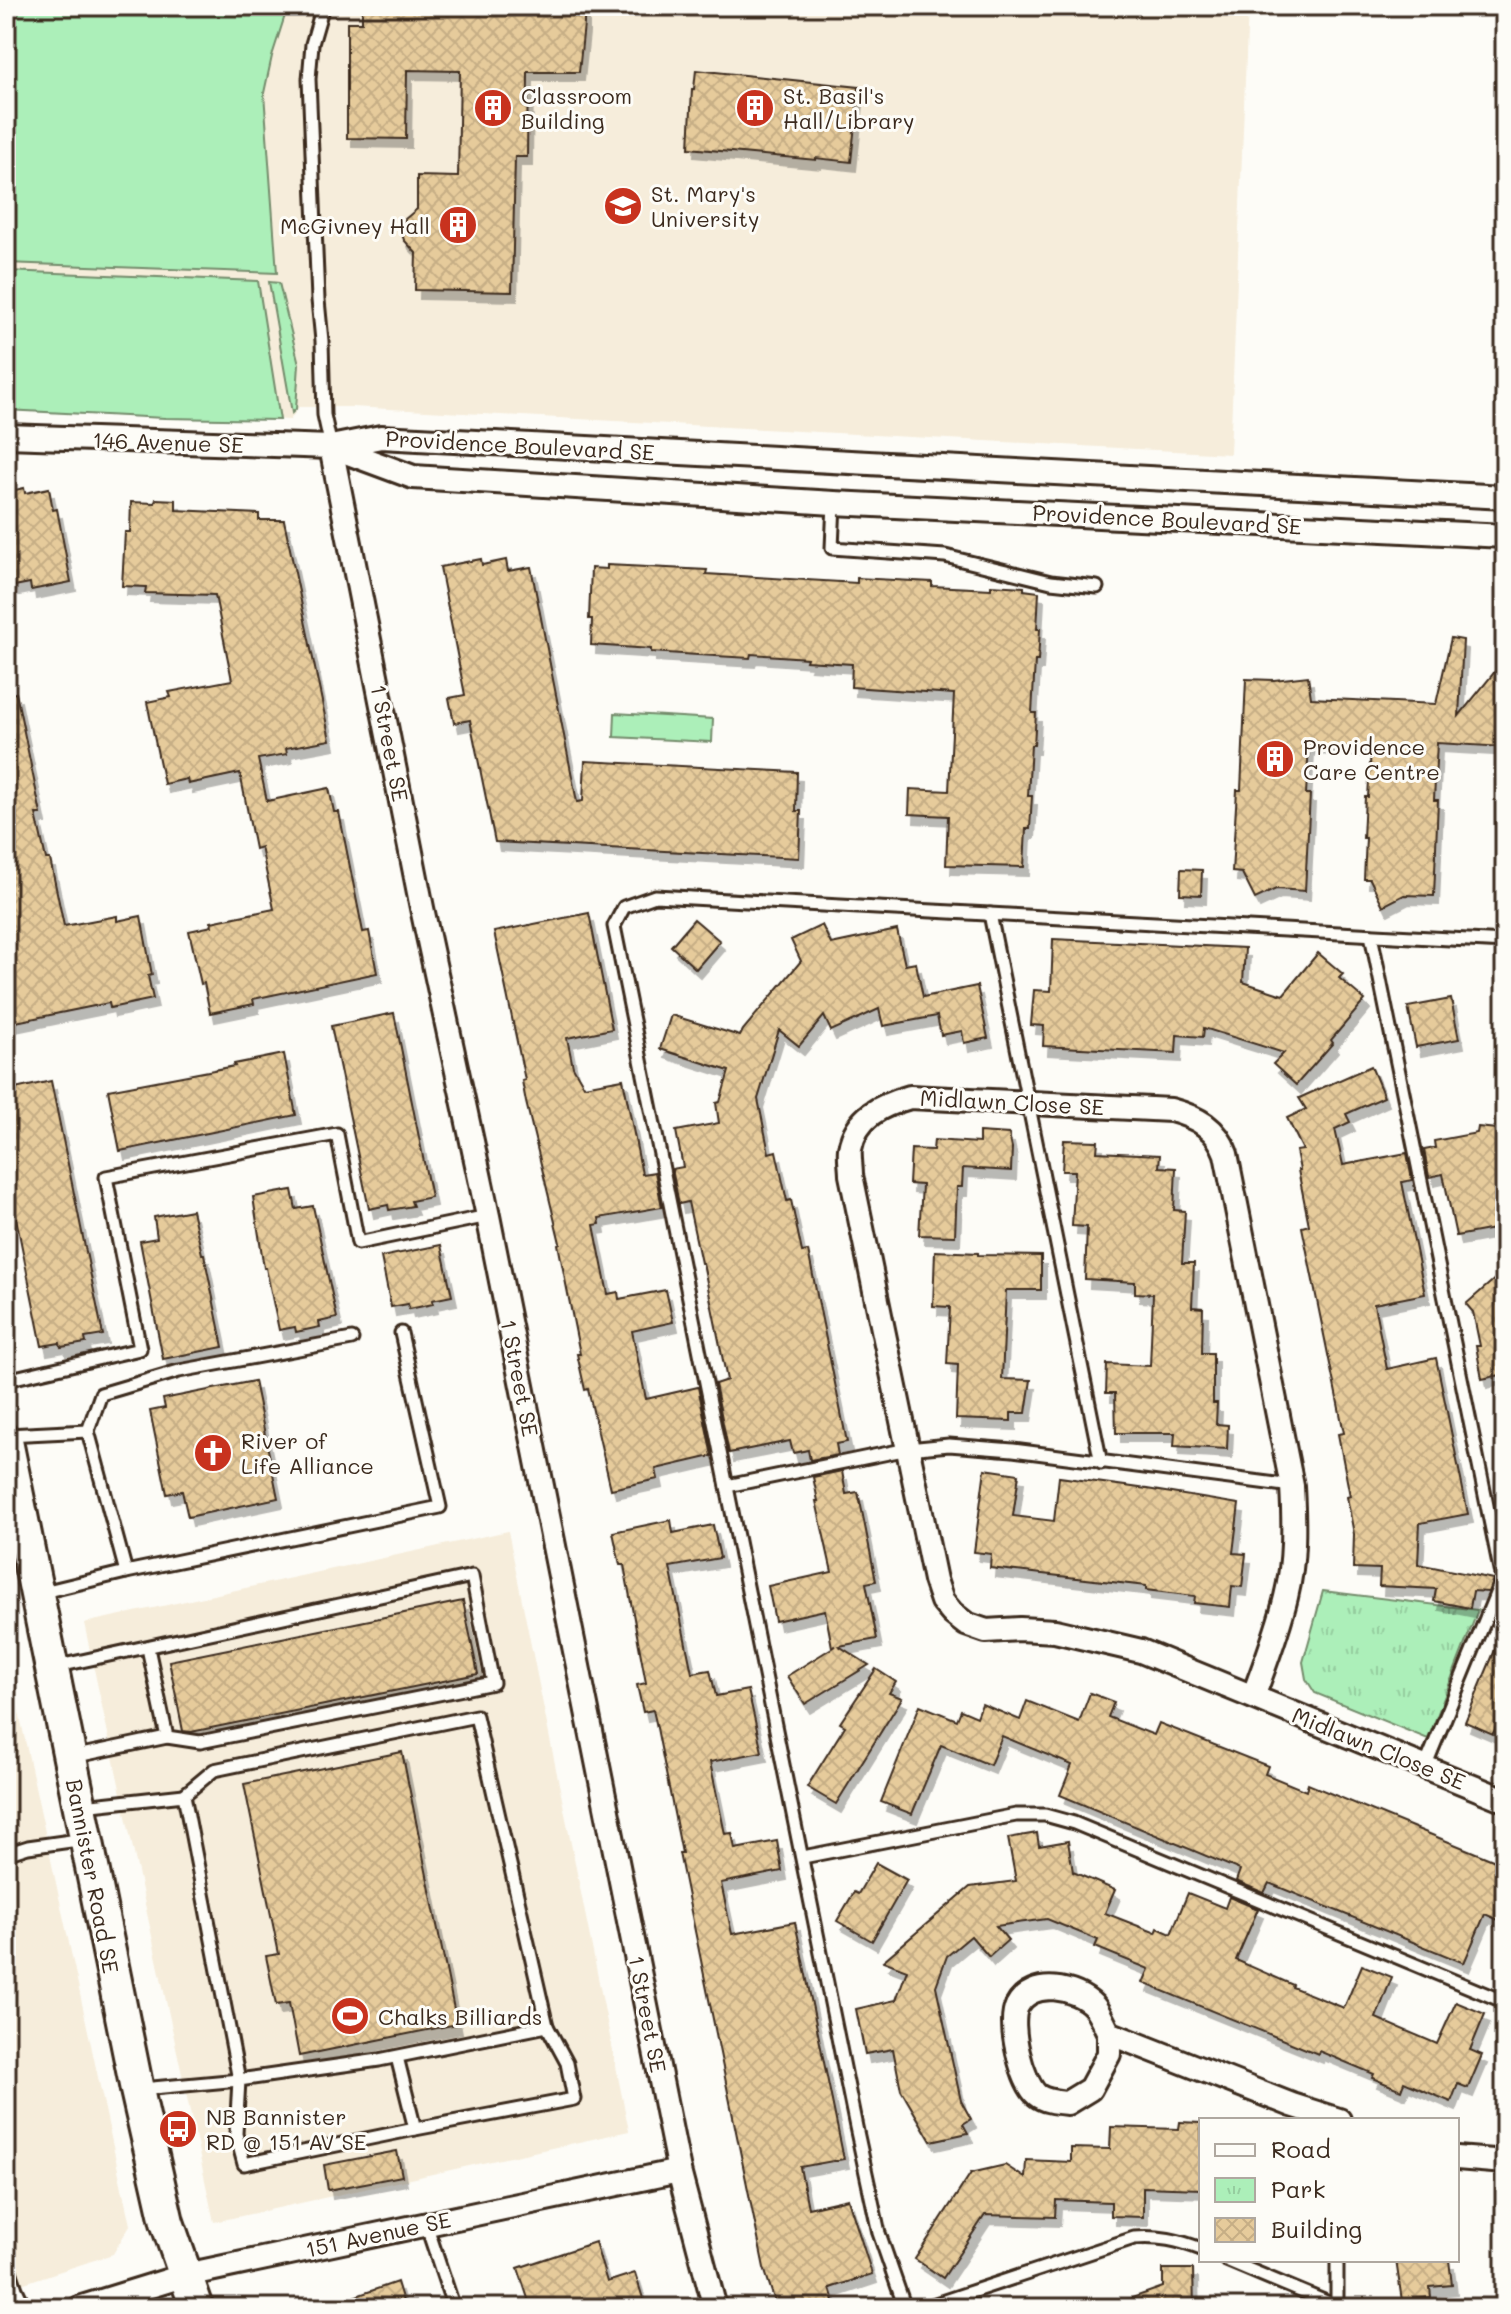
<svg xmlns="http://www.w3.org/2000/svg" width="1511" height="2314" viewBox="0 0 1511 2314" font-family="Mali,sans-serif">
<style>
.built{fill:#f6eddb}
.grass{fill:#acefb9;stroke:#748c6c;stroke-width:2}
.park{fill:url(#park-tufts);stroke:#748c6c;stroke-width:2}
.building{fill:url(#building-cross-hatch);stroke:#3b2a1e;stroke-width:2;filter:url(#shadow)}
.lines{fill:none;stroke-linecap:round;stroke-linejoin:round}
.lane-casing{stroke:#3b2a1e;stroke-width:17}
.street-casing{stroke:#3b2a1e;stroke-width:28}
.secondary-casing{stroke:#3b2a1e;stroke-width:38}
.lane{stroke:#fdfcf7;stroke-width:11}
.street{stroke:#fdfcf7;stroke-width:22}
.secondary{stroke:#fdfcf7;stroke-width:32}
.labels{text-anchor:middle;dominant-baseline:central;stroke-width:6;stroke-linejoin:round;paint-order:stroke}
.poi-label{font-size:22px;fill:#3b2a1e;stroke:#fdfcf7;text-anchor:start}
.street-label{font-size:22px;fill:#3b2a1e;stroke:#fdfcf7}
</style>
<defs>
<pattern id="park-tufts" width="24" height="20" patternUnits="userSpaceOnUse" patternTransform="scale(2)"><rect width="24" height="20" fill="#acefb9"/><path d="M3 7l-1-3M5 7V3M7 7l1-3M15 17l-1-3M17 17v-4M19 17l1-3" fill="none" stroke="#95cd9f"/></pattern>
<pattern id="building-cross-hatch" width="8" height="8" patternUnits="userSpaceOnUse" patternTransform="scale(2)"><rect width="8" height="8" fill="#e6cb9b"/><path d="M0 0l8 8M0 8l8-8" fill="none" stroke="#c6ae85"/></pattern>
<filter id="shadow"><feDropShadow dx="5" dy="9" stdDeviation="0" flood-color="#0004"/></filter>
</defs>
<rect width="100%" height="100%" fill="#fdfcf7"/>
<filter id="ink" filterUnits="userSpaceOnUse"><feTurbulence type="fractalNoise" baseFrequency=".0125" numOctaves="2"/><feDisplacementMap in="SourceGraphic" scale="16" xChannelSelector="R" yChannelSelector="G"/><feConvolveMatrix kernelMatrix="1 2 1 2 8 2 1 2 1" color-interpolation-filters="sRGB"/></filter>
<g filter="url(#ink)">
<g class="built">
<path d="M6 6H1248L1230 454 352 407H299L290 420 6 406Z"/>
<path d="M508 1531 629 2131 214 2222 84 1623Z"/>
<path d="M6 1652 130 2225 113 2254 6 2289Z"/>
</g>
<g class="grass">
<path d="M6 6H288L272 56 264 93 277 273 6 263Z"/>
<path d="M6 271 258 281 280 420 165 418 6 410Z"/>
<path d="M269 282 279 283 299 364 296 409 292 413Z"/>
<path d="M615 713 713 719 712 742 614 737Z"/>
</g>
<path class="park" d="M1323 1591 1478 1610 1428 1739 1315 1693 1306 1679 1303 1662Z"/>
<g class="building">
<path d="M362 6H584V24L579 72H528L527 157H515L512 292 415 290 416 253 404 240 401 231 405 219 417 209V176L458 177 460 71 407 70 406 139 347 138V22H362Z"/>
<path d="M696 70 859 87 851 162 816 158V160L689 148 692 89H694Z"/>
<path d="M24 488 25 493 49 488 53 510 57 509 71 582 31 590 30 583 14 586 12 580 6 582V492Z"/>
<path d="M156 499 176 500V510L259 514V520H284L330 740 286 748 287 754 258 759 267 801 329 788 334 812H339L363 932 369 931 377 973 253 999 254 1004 210 1013 204 983 201 984 189 931 212 926 211 922 274 909 261 847 255 849 240 773 188 784 187 779 164 784 147 702 171 697 169 692 232 680 215 595 145 593 146 587 122 586 125 532H130L131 502 155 503Z"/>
<path d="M481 559 482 565 506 560 508 571 531 567 577 802 583 801 585 761 797 772 796 811H801L799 858 495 842 470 720 454 723 449 698 465 695 440 567Z"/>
<path d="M607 565 707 570 706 574 857 583V578L932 582V586L991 589V585L1024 587V590L1039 592 1037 629H1040L1038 661H1035L1032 713H1036L1034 745H1031L1028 796H1032L1030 829H1026L1024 867 946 865 948 816 909 814 910 789 949 791 954 694 851 687 852 664 806 661 807 658 751 654 750 658 698 655 651 652V649L591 645 592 619H589L591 568 607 569Z"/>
<path d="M1451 638 1463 640 1459 716 1505 659V747L1437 743 1434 800H1438L1434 896 1404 895 1383 906 1370 879H1364L1366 838H1363L1365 797H1368L1371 748 1309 745 1306 794H1310L1305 891 1276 889 1255 899 1242 873 1232 872 1237 790H1241L1246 679 1274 680 1308 676 1311 698 1436 704Z"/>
<path d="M16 693 41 814H36L46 859H50L64 926 117 916V921L141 916 152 975 148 976 153 999 110 1008 109 1003 6 1024V694Z"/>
<path d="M1181 869 1202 870 1201 895 1180 894Z"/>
<path d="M589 913 612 1029 567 1038 573 1067 584 1086 623 1079 642 1174 655 1172 662 1207 599 1218 600 1224 594 1225 608 1294 618 1292 619 1299 666 1290 673 1322 632 1331 646 1399 698 1387 712 1456 656 1469 658 1479 611 1489 588 1389 585 1390 577 1354H580L558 1244 560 1243 526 1102 522 1081 525 1080 494 932Z"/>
<path d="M694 919 720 941 696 969 671 946Z"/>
<path d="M822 925 831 944 897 930 905 965 916 963 923 997 977 986 988 1038 964 1043 962 1031 941 1035 937 1016 883 1026 879 1009 831 1031 824 1016 799 1046 779 1030 758 1099 769 1153 776 1151 787 1201 791 1200 802 1252 808 1251 847 1442 836 1444 838 1455 810 1460 808 1450 793 1453 790 1441 729 1453 715 1384 727 1380 703 1263H701L688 1202 679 1204 672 1169 683 1167 676 1131 719 1123 716 1103 720 1102 729 1071 660 1049 671 1015 740 1036 743 1030 801 961 791 940Z"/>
<path d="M1053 939 1245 948 1243 982 1283 995 1318 953 1343 974 1339 978 1365 1000 1331 1040 1333 1043 1296 1085 1273 1064 1284 1053 1204 1028 1203 1037 1177 1035 1176 1053 1043 1046 1044 1026 1031 1025 1034 990 1051 991Z"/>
<path d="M1451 999 1459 1039 1416 1047 1408 1007Z"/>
<path d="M394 1013 431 1197 411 1201 413 1206 389 1210 388 1205 369 1209 331 1026Z"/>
<path d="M284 1054 296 1115 120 1151 108 1090 235 1066 234 1064Z"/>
<path d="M1371 1066 1384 1097 1346 1114 1350 1122 1335 1129 1343 1165 1407 1153 1412 1180 1402 1182 1425 1294 1374 1304 1387 1369 1436 1358 1468 1514 1420 1523 1418 1564 1493 1579 1488 1592 1473 1591 1470 1608 1434 1601 1436 1589 1379 1586 1380 1569 1353 1568 1354 1534 1347 1497 1350 1496 1338 1434 1344 1433 1302 1227 1309 1225 1298 1170H1300L1296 1151 1303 1150 1287 1118 1306 1109 1299 1098Z"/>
<path d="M51 1081 103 1335 85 1338 86 1343 61 1347 60 1343 42 1346 6 1169V1091Z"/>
<path d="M1478 1127 1505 1130V1227L1456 1236 1443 1174 1429 1177 1424 1150 1435 1148 1434 1141 1477 1133Z"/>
<path d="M979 1132 1009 1134 1012 1148 1011 1171 963 1168 962 1187H957L955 1236 919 1235 922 1185 909 1184 911 1149 933 1150 934 1140 979 1143Z"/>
<path d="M1064 1140 1098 1141 1097 1152 1160 1155 1159 1167 1176 1168 1174 1210 1185 1211 1182 1263H1194L1192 1307 1203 1308 1202 1353H1213V1403H1217L1216 1424 1228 1425 1227 1449 1174 1446 1175 1433H1116L1115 1393H1106L1107 1364 1150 1366 1153 1294 1135 1293V1282L1085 1279 1087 1227 1072 1226 1075 1171H1062Z"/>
<path d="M292 1190 296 1209 313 1206 337 1318 319 1322 320 1327 296 1332 295 1327 279 1330 266 1268H264L253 1197Z"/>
<path d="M192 1210 202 1254H204L223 1347 163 1359 140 1241 157 1238 154 1217Z"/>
<path d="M441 1245 452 1296 432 1300 433 1304 409 1309 408 1304 391 1307 381 1257Z"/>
<path d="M935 1251 978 1253V1255L1041 1256V1290H1006L1002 1379 1031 1380 1026 1413H1011V1421L956 1419 958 1365 947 1364 950 1307 933 1306Z"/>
<path d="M1505 1270V1374L1482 1379 1476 1346H1480L1473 1312 1466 1304Z"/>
<path d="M254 1381 278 1498 188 1517 182 1491 167 1494 150 1411 165 1408 163 1399Z"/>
<path d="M985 1469 1019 1474 1013 1516 1054 1521 1059 1477 1147 1489 1239 1504 1233 1553 1246 1554 1242 1587 1232 1586 1230 1607 1194 1603 1195 1596 1146 1590V1586L990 1568 991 1554 974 1552Z"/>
<path d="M842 1471 846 1494 858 1492 861 1506 876 1581 866 1583 877 1639 839 1646 869 1665 805 1704 787 1676 835 1646 832 1647 825 1610 775 1621 768 1586 832 1572 816 1501H818L813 1477Z"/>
<path d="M671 1520 673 1533 713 1525 720 1558 670 1567 692 1673 710 1670 716 1696 748 1690 762 1752 710 1762 725 1834 732 1833 735 1849 777 1841 782 1871 721 1883 732 1934 795 1922 844 2159 800 2167 808 2208 848 2199 872 2274 830 2288 836 2308H777L764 2268 679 1853H682L656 1723 653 1710 643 1712 637 1685 646 1683 624 1565H620L613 1532Z"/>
<path d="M463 1601 478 1674 191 1732 183 1731 169 1661Z"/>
<path d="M1505 1626V1705L1493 1734 1465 1722Z"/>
<path d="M876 1669 896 1682 889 1693 902 1698 836 1804 807 1787 845 1726 840 1723Z"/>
<path d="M1090 1693 1114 1702 1108 1717 1154 1735 1159 1723 1268 1766 1265 1774 1306 1791 1308 1784 1505 1865V1923L1485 1914 1464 1963 1269 1883 1264 1893 1236 1881 1240 1870 1060 1795 1072 1765 1002 1736 990 1765 941 1745 912 1814 881 1802 920 1705 957 1720 961 1710 977 1717 982 1704 1020 1720 1027 1701 1079 1722Z"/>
<path d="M402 1752 457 2024 299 2056 289 2003 276 2005 266 1956 279 1954 244 1784Z"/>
<path d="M1037 1833 1039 1846 1068 1841 1073 1872 1115 1890 1105 1913 1128 1922 1156 1933 1158 1928 1171 1934 1188 1893 1225 1908 1229 1897 1258 1909 1236 1960 1293 1985 1292 1987 1344 2008 1362 1965 1392 1977 1376 2018 1437 2044 1456 2002 1485 2014 1470 2050 1482 2055 1468 2088 1458 2084 1451 2102 1404 2082 1401 2090 1372 2078 1374 2074 1319 2051 1318 2054 1143 1983 1149 1969 1095 1947 1098 1940 1047 1919 996 1926 1008 1940 989 1957 971 1936 947 1956 936 1986 961 2101 971 2119 963 2124 968 2133 931 2141 901 2090 893 2049 865 2054 856 2009 896 2000 907 1970 883 1961 970 1887 1016 1881 1008 1838Z"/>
<path d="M876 1863 907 1880 872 1941 837 1921 854 1892 858 1894Z"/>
<path d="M1180 2122 1201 2123V2189L1143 2187V2217L1111 2216V2202L1056 2200 1055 2217 985 2215 943 2278 915 2259 971 2173 1005 2165 1025 2178 1026 2160 1071 2162V2148L1110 2149 1111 2127 1179 2129Z"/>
<path d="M397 2151 402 2176 328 2190 324 2165Z"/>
<path d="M595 2242 607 2282 635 2273 646 2308H531L518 2268Z"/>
<path d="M1396 2260H1449L1452 2285 1430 2287 1431 2297 1402 2301Z"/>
<path d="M1163 2269H1193L1194 2308H1113L1112 2305 1163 2287Z"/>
<path d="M397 2282 405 2308H333V2304Z"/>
</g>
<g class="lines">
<g class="lane-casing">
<g id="lane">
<path d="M323 6 312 44 309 79 318 300 322 341 324 415 331 447"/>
<path d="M834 503 832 548 945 556 1051 582 1097 587"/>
<path d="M990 914 1101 1463"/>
<path d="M1371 935 1502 1579 1425 1767"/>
<path d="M6 1380 140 1349 106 1177 337 1134 358 1243 488 1216"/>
<path d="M7 1435 88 1431 101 1394 179 1371 352 1339"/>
<path d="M727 1486 908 1449 949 1445 1013 1450 1292 1486"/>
<path d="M126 1572 440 1507 401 1333"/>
<path d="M39 1593 126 1572 88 1431"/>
<path d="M148 1648 167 1737"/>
<path d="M54 1667 472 1576 493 1683 200 1742 167 1737 72 1757"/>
<path d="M184 1795 214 1770 476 1716 547 2026 379 2060 239 2080 236 2134 244 2164 415 2129"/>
<path d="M83 1806 184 1795 239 2080 142 2089"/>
<path d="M6 1854 28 1847 85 1839"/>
<path d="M803 1857 1016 1815H1045L1074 1823 1505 2002"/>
<path d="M397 2057 415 2129 574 2099 567 2063 547 2026"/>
<path d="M426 2224 454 2308"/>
<path d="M6 2259 16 2289 25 2308"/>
<path d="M1226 2260 1336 2306"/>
<path d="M905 2308 879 2233 856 2127 614 926 624 907 655 896 1505 942"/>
<path d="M923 2308 1134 2238C1159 2236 1178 2240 1201 2249"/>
<path d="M1337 2308V2260"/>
</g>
</g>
<g class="street-casing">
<g id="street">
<path d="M6 436 331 447 381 437 1505 497"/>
<path d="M331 447 422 908 488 1216 679 2171 715 2308"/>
<path d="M332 447 413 477 834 503 1505 536"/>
<path d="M1253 1697C1265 1664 1278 1631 1286 1597 1295 1561 1294 1522 1292 1486L1226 1154C1217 1128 1197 1117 1171 1110L910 1097C882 1105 856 1116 850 1149 849 1156 851 1167 851 1175L935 1580 942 1601 952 1613 966 1624 986 1631 1020 1629 1055 1631 1141 1651 1505 1800"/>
<path d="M1109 2033V2054L1090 2089 1067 2103C1057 2102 1044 2101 1037 2095 1022 2082 1008 2025 1017 2006 1032 1978 1076 1987 1094 2006 1100 2013 1104 2024 1109 2033L1292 2105 1339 2120"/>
<path d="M1457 2158 1505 2162"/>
<path d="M79 2308 186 2275 679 2171"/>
</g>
</g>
<g class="secondary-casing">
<path id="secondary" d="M6 1441 137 2090 167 2222 197 2308"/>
</g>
<use href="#lane" class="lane"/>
<use href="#street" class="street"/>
<use href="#secondary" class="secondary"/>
</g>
</g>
<defs>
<g id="building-disc" transform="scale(2)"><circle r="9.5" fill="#c8321e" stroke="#fdfcf7"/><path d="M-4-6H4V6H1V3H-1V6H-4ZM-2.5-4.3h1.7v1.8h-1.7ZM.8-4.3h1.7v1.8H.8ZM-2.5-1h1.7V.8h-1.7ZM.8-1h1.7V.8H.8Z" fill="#fff"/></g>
<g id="university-disc" transform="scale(2)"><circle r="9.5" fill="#c8321e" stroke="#fdfcf7"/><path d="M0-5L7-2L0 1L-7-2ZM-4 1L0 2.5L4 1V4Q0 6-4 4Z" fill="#fff"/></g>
<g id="church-disc" transform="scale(2)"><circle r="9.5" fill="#c8321e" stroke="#fdfcf7"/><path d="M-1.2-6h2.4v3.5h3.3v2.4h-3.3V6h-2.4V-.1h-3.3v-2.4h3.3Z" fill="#fff"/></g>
<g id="stadium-disc" transform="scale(2)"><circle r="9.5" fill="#c8321e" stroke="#fdfcf7"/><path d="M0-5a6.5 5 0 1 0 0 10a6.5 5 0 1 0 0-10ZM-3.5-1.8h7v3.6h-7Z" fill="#fff"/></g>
<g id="bus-disc" transform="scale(2)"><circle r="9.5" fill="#c8321e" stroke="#fdfcf7"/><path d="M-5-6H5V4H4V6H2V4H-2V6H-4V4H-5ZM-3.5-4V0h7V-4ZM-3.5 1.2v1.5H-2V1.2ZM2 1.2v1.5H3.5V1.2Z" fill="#fff"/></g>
</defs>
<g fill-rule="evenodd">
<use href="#building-disc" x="493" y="108"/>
<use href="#building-disc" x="755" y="108"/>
<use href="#university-disc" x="623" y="206"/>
<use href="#building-disc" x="458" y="225"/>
<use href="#building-disc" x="1275" y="759"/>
<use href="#church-disc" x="213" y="1453"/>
<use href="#stadium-disc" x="350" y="2016"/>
<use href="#bus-disc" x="178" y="2129"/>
</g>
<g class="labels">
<g class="poi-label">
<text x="521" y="95">Classroom<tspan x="521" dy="25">Building</tspan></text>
<text x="783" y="95">St. Basil's<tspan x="783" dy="25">Hall/Library</tspan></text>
<text x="651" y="193">St. Mary's<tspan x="651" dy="25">University</tspan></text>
<text x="430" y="225" text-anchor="end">McGivney Hall</text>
<text x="1303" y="746">Providence<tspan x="1303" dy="25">Care Centre</tspan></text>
<text x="241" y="1440">River of<tspan x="241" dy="25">Life Alliance</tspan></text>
<text x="378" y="2016">Chalks Billiards</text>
<text x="206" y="2116">NB Bannister<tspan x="206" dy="25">RD @ 151 AV SE</tspan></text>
</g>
<g class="street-label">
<text transform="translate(168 442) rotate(2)">146 Avenue SE</text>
<text transform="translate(520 445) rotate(3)">Providence Boulevard SE</text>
<text transform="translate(1167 519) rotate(3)">Providence Boulevard SE</text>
<text transform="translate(390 743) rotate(79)">1 Street SE</text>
<text transform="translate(1012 1102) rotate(3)">Midlawn Close SE</text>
<text transform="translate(520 1378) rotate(79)">1 Street SE</text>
<text transform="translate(1379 1748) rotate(22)">Midlawn Close SE</text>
<text transform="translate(93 1876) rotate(79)">Bannister Road SE</text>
<text transform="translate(648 2014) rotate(79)">1 Street SE</text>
<text transform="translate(378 2234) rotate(-12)">151 Avenue SE</text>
</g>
</g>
<rect width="1511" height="2314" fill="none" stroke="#fdfcf7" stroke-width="32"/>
<rect x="16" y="16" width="1479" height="2282" fill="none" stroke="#3b2a1e" stroke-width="3" filter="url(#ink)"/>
<rect x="1199" y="2118" width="260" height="144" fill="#fdfcf7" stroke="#afa8a0" stroke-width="2"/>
<rect x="1215" y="2144" width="40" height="12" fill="#fdfcf7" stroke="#afa8a0" stroke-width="2"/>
<text x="1271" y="2158" font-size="24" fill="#3b2a1e">Road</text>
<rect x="1215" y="2178" width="40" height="24" fill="url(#park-tufts)" stroke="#afa8a0" stroke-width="2"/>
<text x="1271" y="2198" font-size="24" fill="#3b2a1e">Park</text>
<rect x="1215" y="2218" width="40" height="24" fill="url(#building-cross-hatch)" stroke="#afa8a0" stroke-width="2"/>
<text x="1271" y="2238" font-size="24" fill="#3b2a1e">Building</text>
</svg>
